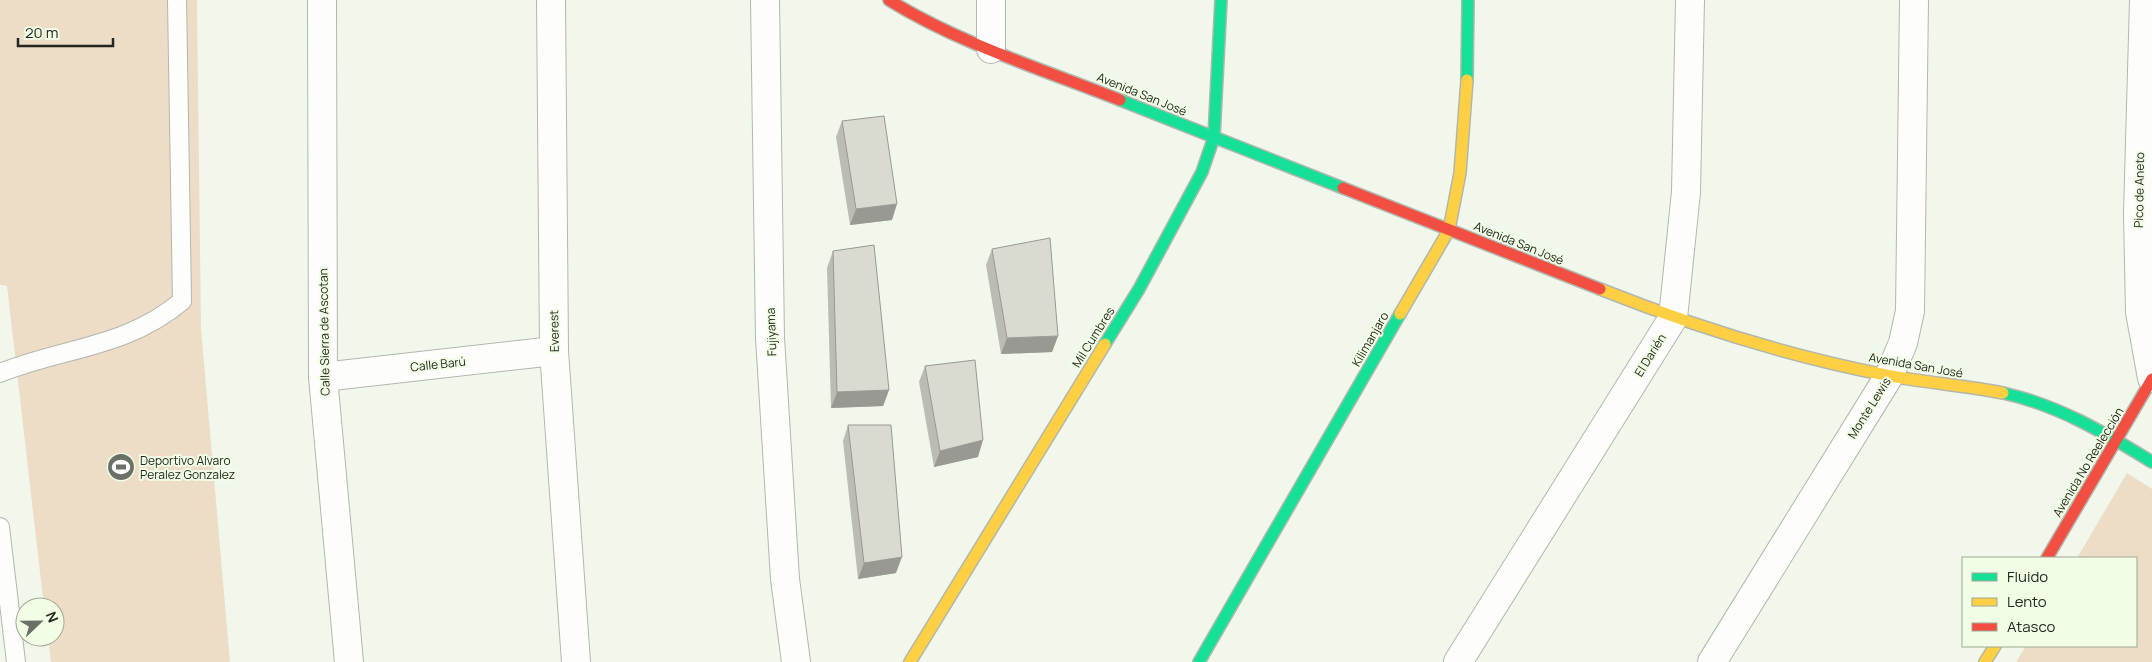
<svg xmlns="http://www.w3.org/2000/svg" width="2152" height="662" viewBox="0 0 2152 662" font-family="Manrope,sans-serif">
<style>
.green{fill:#edddc7}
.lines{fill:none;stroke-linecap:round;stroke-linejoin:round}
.lane-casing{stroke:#b2b7ad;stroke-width:20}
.street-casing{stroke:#b2b7ad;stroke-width:30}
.fast-casing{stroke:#b2b7ad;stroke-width:14}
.slow-casing{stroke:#b2b7ad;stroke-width:14}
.jam-casing{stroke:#b2b7ad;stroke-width:14}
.lane{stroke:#fdfefc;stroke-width:18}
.street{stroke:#fdfefc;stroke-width:28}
.fast{stroke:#16e098;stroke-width:11}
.slow{stroke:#ffcf43;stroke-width:11}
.jam{stroke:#f24e42;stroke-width:11}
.wall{fill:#bbbcb4}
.shaded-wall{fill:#989992}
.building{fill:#d9dbd1;stroke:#989992}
.labels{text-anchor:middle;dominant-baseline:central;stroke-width:4;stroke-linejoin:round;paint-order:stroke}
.street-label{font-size:12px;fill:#23271f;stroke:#f1fee5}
.poi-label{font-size:12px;fill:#23271f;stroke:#f1fee5;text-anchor:start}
</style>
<rect width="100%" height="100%" fill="#f1f8eb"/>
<g class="green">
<path d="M0 0H197L201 328 230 662H51L48 637H55V607H44L7 286 0 285Z"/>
<path d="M2127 473 2152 489V662H2016L2026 646H2136V558H2077Z"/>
</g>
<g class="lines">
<g class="lane-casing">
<g id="lane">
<path d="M0 373C65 347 126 348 182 301L177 0"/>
<path d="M0 527 16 662"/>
</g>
</g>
<g class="street-casing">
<g id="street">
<path d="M322 0 323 377 349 662"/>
<path d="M551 0 554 351 576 662"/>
<path d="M765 0 770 338 785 579 796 662"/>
<path d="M991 0V49"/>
<path d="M2144 0 2138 214 2140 312 2152 378"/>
<path d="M323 377 554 351"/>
<path d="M1458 662 1673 318 1686 192 1690 0"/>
<path d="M1712 662 1889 376 1903 343 1910 311 1914 0"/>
</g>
</g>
<g class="fast-casing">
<g id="fast">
<path d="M1467 80 1468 0"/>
<path d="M1120 100 1343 188"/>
<path d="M1105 344 1139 289 1202 172 1214 137 1221 0"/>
<path d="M2003 393C2058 405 2105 433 2152 462"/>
<path d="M1199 662 1400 314"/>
</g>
</g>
<g class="slow-casing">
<g id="slow">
<path d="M1600 289C1693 326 1788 356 1886 375 1925 383 1964 385 2003 393"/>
<path d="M1400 314 1449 230 1460 173 1467 80"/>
<path d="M910 662 1105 344"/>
<path d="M1985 662 1995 646"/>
</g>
</g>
<g class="jam-casing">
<g id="jam">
<path d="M889 0C958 43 1044 70 1120 100"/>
<path d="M1343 188 1600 289"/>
<path d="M2047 558 2152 379"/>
</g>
</g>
<use href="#lane" class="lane"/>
<use href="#street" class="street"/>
<use href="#fast" class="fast"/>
<use href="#slow" class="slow"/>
<use href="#jam" class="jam"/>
</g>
<g class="wall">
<path d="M842 121 892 220 850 225 836 137Z"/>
<path d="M992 249 1058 336 1052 352 1001 354 986 265Z"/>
<path d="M833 251 889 390 883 406 831 408 827 268Z"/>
<path d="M925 366 978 457 934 467 919 382Z"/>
<path d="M848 425 896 573 858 579 843 441Z"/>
</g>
<g class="shaded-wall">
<path d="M897 204 892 220 850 225 856 209Z"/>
<path d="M1058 336 1052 352 1001 354 1007 338Z"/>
<path d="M889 390 883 406 831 408 837 392Z"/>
<path d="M983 440 978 457 934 467 940 451Z"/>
<path d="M902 557 896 573 858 579 864 563Z"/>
</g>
<g class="building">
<path d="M884 116 897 204 856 209 842 121Z"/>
<path d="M1050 238 1058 336 1007 338 992 249Z"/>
<path d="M874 245 889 390 837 392 833 251Z"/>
<path d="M975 360 983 440 940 451 925 366Z"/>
<path d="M848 425H891L902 557 864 563Z"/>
</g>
<defs>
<g id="stadium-disc" transform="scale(1.4375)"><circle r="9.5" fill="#6b7066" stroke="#f1fee5"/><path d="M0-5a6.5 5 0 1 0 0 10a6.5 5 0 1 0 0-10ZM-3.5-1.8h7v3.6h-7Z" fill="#fff"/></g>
</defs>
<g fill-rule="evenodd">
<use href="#stadium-disc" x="121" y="467"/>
</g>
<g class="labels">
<g class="street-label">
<text transform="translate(1142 94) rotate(22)">Avenida San José</text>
<text transform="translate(2139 190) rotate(-89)">Pico de Aneto</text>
<text transform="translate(1519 243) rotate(22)">Avenida San José</text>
<text transform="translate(554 331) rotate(-91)">Everest</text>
<text transform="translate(324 332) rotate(-91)">Calle Sierra de Ascotan</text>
<text transform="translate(771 332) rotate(-92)">Fujiyama</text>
<text transform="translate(1093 337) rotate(-58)">Mil Cumbres</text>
<text transform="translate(1370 339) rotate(-60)">Kilimanjaro</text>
<text transform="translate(1650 355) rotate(-58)">El Darién</text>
<text transform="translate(438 364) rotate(-6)">Calle Barú</text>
<text transform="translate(1916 365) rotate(10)">Avenida San José</text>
<text transform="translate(1869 408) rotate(-58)">Monte Lewis</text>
<text transform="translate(2088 462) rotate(-59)">Avenida No Reelección</text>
</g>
<g class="poi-label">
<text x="140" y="460">Deportivo Alvaro<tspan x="140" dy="14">Peralez Gonzalez</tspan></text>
</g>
</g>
<rect x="1962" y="557" width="175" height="90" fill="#f1fee5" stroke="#9fa896"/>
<rect x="1972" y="573" width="25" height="8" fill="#16e098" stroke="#9fa896"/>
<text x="2007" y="582" font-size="15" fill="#23271f">Fluido</text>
<rect x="1972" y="598" width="25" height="8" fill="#ffcf43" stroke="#9fa896"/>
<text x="2007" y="607" font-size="15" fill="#23271f">Lento</text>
<rect x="1972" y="623" width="25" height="8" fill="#f24e42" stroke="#9fa896"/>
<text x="2007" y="632" font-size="15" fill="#23271f">Atasco</text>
<g transform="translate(40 622) rotate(68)"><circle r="24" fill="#f1fee5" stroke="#9fa896"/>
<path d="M0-4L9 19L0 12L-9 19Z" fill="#6b7066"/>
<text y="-8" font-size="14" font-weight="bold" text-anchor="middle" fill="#23271f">N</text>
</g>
<path d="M18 38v8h95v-8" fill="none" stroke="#23271f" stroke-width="2.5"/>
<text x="25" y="38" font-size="15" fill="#23271f" stroke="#f1fee5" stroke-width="4" paint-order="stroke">20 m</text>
</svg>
